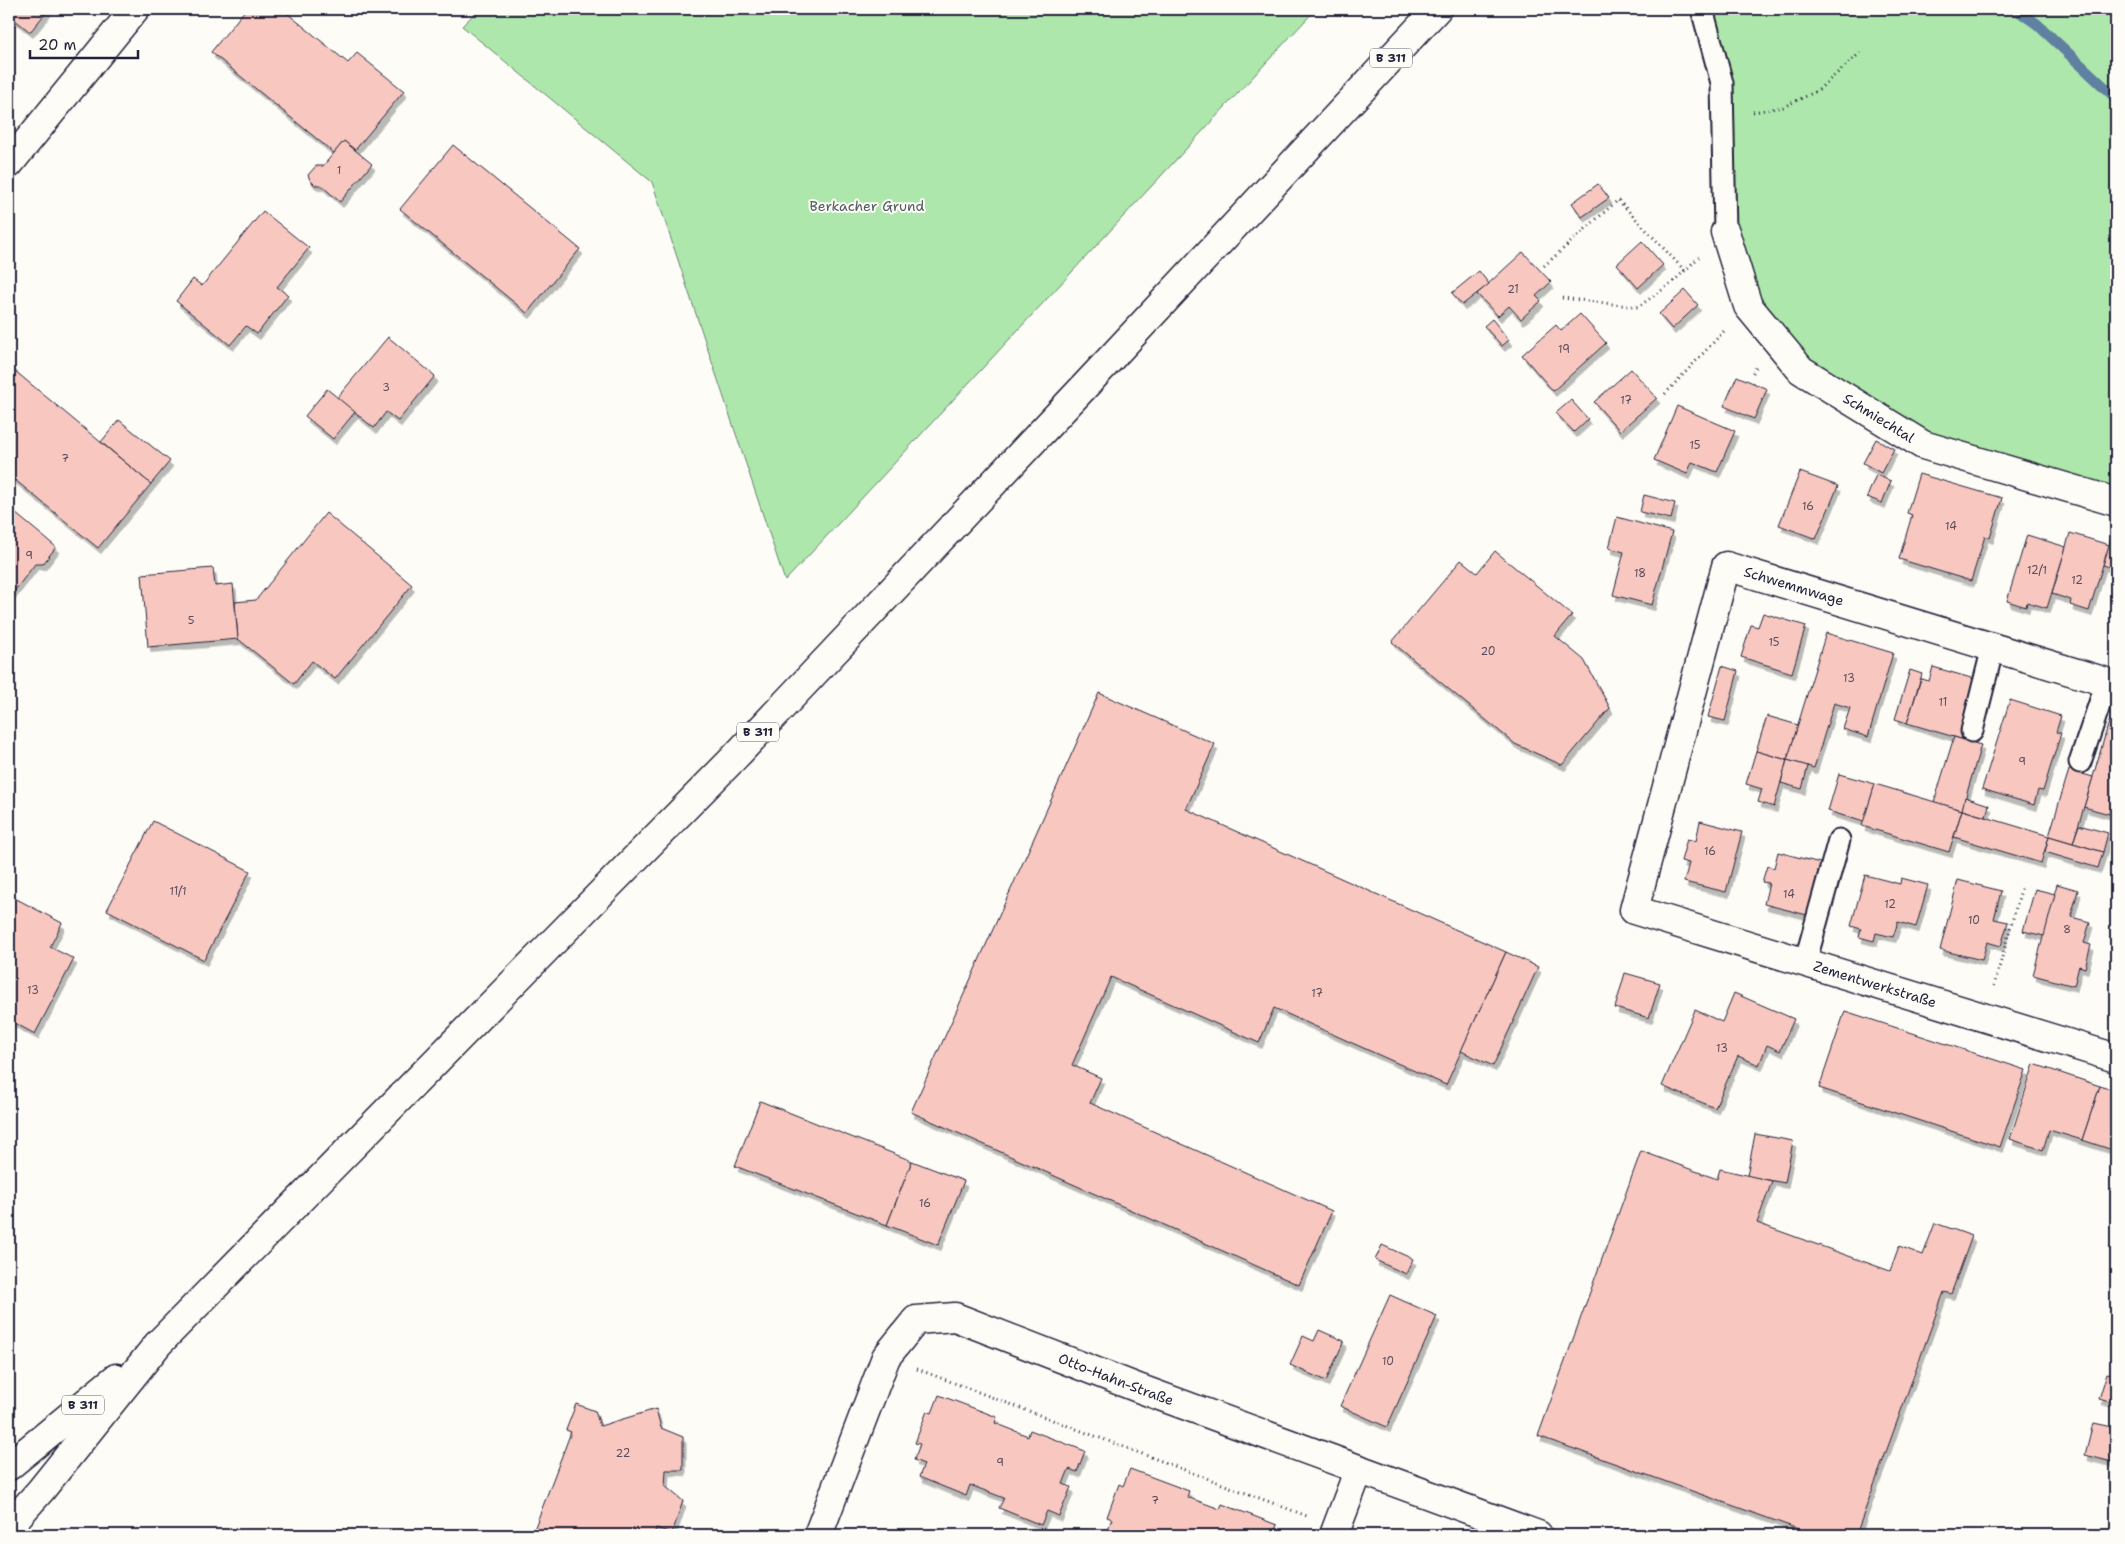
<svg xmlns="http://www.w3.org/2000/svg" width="2125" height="1544" viewBox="0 0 2125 1544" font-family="'Shantell Sans',sans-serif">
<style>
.green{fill:#aee7ab;stroke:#688473}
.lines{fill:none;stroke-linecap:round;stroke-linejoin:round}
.stream{stroke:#6080a2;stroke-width:11}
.building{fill:#f8c8c0;stroke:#22223b;filter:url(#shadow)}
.service-casing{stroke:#22223b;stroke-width:25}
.minor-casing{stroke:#22223b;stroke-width:31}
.tertiary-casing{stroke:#22223b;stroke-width:31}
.primary-casing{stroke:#22223b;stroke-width:31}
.path{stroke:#22223b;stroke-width:3;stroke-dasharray:1 4;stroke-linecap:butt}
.service{stroke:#fdfcf7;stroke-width:21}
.minor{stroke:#fdfcf7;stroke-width:28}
.tertiary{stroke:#fdfcf7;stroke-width:28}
.primary{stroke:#fdfcf7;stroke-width:28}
.labels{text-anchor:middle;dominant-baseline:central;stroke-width:4;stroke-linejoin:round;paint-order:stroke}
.number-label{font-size:11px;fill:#584c5c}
.shield{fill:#fdfcf7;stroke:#646373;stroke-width:1}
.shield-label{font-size:12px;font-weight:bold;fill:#22223b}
.park-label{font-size:14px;fill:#4c5d5d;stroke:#fdfcf7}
.street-label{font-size:14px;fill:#22223b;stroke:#fdfcf7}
</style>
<defs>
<filter id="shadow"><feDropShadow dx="3" dy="5.5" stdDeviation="0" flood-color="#0004"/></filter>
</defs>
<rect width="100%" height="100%" fill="#fdfcf7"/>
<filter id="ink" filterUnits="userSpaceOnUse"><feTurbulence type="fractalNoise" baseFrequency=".02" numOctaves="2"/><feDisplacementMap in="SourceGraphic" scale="10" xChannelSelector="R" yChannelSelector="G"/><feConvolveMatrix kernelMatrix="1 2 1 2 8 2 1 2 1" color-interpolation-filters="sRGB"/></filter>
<g filter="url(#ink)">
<g class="green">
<path d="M479 9H1316L785 581 652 182 462 26Z"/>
<path d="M1702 9H2116V502L1923 445 1770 333 1725 232 1722 83Z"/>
</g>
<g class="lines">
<path class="stream" d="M2016 9 2037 24 2116 98"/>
</g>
<g class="building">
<path d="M9 9H49L30 32 9 15Z"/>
<path d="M246 9H282L348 63 357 53 404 91 355 150 344 141 334 153 211 52Z"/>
<path d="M344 141 372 164 340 202 321 185H315L310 180 308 175 316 166H323Z"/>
<path d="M453 145 580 249 527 313 400 209Z"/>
<path d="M1598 184 1609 198 1582 217 1572 203Z"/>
<path d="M263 211 309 248 277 287 288 295 257 334 246 326 230 345 176 301 193 279 202 286Z"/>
<path d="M1642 241 1663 265 1638 288 1617 264Z"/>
<path d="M1523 252 1551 282 1536 296 1541 301 1521 319 1509 306 1498 316 1477 294Z"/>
<path d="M1479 271 1489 284 1462 305 1452 293Z"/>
<path d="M1685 290 1698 305 1672 329 1659 314Z"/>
<path d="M1580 314 1606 343 1553 391 1522 355 1556 325 1561 331Z"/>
<path d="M1492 319 1509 340 1502 346 1484 326Z"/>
<path d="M388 337 435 376 398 421 386 412 374 428 337 398Z"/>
<path d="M9 366 151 484 98 548 9 475Z"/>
<path d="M1631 369 1657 398 1620 431 1594 402Z"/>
<path d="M1737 376 1767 389 1754 419 1724 406Z"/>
<path d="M327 389 355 412 333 439 305 416Z"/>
<path d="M1571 400 1588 419 1574 432 1556 413Z"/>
<path d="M1677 406 1735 431 1717 472 1692 462 1687 474 1654 460Z"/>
<path d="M119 420 170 461 151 484 101 442Z"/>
<path d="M1876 439 1894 449 1881 473 1863 463Z"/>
<path d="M1800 472 1838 486 1816 539 1779 525Z"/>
<path d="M1919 474 2002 498 1990 538 1985 536 1971 581 1899 559 1912 515 1907 513Z"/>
<path d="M1876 475 1891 481 1882 503 1867 497Z"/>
<path d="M1644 495 1675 503 1671 519 1640 512Z"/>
<path d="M9 508 56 547 43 564H35L9 598Z"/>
<path d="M326 513 412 585 335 679 312 661 294 684 238 639 235 602 256 600Z"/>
<path d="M1617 517 1672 532 1652 605 1613 595 1624 552 1609 548Z"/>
<path d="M2113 531 2116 532V569L2103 565Z"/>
<path d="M2070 533 2109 545 2089 611 2070 605 2071 600 2052 594Z"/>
<path d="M2027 535 2066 547 2047 608 2027 602 2026 607 2007 601Z"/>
<path d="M1495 551 1572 615 1555 636 1584 660 1610 708 1562 765 1515 744 1392 642 1461 560 1477 573Z"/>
<path d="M213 568 215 586 233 584 238 639 148 647 142 574Z"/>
<path d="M1763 613 1806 626 1792 673 1741 657 1751 625 1758 627Z"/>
<path d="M1826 633 1893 653 1868 737 1843 729 1850 708 1834 703 1814 768 1787 760Z"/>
<path d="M1722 666 1738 671 1725 721 1708 717Z"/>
<path d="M1933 667 1978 680 1961 739 1907 723 1921 679 1929 681Z"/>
<path d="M1910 670 1922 674 1907 723 1895 719Z"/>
<path d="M1099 693 1215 744 1186 809 1506 952 1446 1085 1274 1008 1259 1043 1111 977 1072 1065 1101 1078 1090 1103 1332 1211 1299 1285 911 1112Z"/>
<path d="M2010 700 2061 716 2056 732 2061 733 2043 791 2038 790 2034 805 1982 789Z"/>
<path d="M1767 716 1798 725 1787 760 1756 751Z"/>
<path d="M2109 722 2116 724V790L2109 814 2084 807Z"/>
<path d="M1954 737 1981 745 1962 810 1934 802Z"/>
<path d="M1756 751 1787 760 1774 807 1758 802 1762 789 1746 784Z"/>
<path d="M1787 760 1808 766 1802 789 1781 783Z"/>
<path d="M2069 770 2093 777 2073 843 2049 836Z"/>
<path d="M1839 774 1875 784 1864 822 1828 811Z"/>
<path d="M1875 784 1962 810 1949 852 1862 826Z"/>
<path d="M1965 797 1989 805 1986 817 1962 810Z"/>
<path d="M1962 810 2049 836 2041 863 1954 837Z"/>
<path d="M153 821 250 871 204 960 107 910Z"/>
<path d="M1700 821 1742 832 1726 892 1684 882 1689 863 1681 861 1687 839 1696 841Z"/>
<path d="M2079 825 2108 833 2103 852 2073 843Z"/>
<path d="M2049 836 2103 852 2098 868 2045 852Z"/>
<path d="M1778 852 1820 863 1807 915 1764 904 1769 883 1762 882 1767 866 1774 868Z"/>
<path d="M1865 875 1900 884 1901 878 1928 885 1916 927 1898 922 1893 937 1876 933 1874 941 1859 937 1861 929 1851 926Z"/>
<path d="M1958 880 2001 891 1994 919 2008 922 2001 946 1987 942 1982 960 1940 950Z"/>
<path d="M2057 884 2078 890 2071 917 2090 922 2084 943 2091 945 2085 968 2079 966 2074 986 2033 975Z"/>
<path d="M2035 889 2055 894 2044 936 2023 931Z"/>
<path d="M9 895 62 923 50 947 74 959 35 1034 9 1020Z"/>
<path d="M1506 952 1538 967 1493 1066 1461 1051Z"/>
<path d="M1625 973 1660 983 1649 1018 1615 1008Z"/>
<path d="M1734 993 1794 1019 1780 1051 1767 1045 1759 1065 1738 1056 1715 1108 1662 1086 1695 1010 1722 1022Z"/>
<path d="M1845 1011 2026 1070 2000 1147 1819 1088Z"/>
<path d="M2034 1064 2100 1086 2082 1140 2049 1130 2043 1150 2010 1139Z"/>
<path d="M2100 1086 2116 1091V1151L2082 1140Z"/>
<path d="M760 1101 912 1161 887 1225 735 1166Z"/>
<path d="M1755 1134 1793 1141 1785 1183 1747 1176Z"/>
<path d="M1641 1151 1717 1179 1720 1169 1772 1181 1757 1223 1890 1271 1899 1246 1923 1255 1935 1223 1972 1236 1951 1294 1944 1292 1856 1535H1815L1538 1436Z"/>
<path d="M912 1161 964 1181 938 1245 887 1225Z"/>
<path d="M1382 1245 1413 1259 1406 1274 1375 1260Z"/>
<path d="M1390 1295 1437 1316 1387 1427 1340 1406Z"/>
<path d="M1319 1330 1344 1341 1326 1381 1290 1365 1303 1336 1314 1341Z"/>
<path d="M2107 1373 2116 1375V1404L2099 1399Z"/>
<path d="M939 1395 997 1417 995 1423 1028 1436 1030 1430 1085 1451 1077 1472 1069 1469 1063 1484 1071 1487 1059 1516 1047 1511 1041 1525 999 1508 1004 1498 970 1485 966 1496 919 1477 924 1464 914 1460 920 1444 915 1443 927 1411 932 1413Z"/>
<path d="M576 1404 595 1411 600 1426 656 1409 661 1428 683 1437V1470H666L665 1486 683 1501 672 1533 656 1528 654 1535H532L571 1432 566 1430Z"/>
<path d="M2093 1423 2116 1428V1463L2085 1455Z"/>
<path d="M1130 1469 1189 1491 1187 1497 1220 1509 1222 1504 1277 1525 1273 1535H1110L1106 1534 1112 1519 1107 1517 1119 1484 1123 1486Z"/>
<path d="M884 1530 899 1535H882Z"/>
<path d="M2081 1530 2100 1535H2080Z"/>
</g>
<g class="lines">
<g class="service-casing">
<g id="service">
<path d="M1702 9 1722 83 1725 232"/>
<path d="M1972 731 1993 647"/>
<path d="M2080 762 2107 682"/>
<path d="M1805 963 1839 840"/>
</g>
</g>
<g class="minor-casing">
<g id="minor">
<path id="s1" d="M1725 232 1748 306 1801 370 1923 445 2116 502"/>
<path id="s2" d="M2116 685 1726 566 1634 910 2116 1058"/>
<path id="s3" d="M818 1535 886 1357 916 1320 955 1317 1138 1388 1538 1535"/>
<path d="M1334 1535 1359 1469"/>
</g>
</g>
<g class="tertiary-casing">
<path id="tertiary" d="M9 164 135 9"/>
</g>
<g class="primary-casing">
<g id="primary">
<path d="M9 1466 116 1378"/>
<path d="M9 1526 41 1490 158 1344 731 761 1084 387 1437 9"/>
</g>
</g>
<g class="path">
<path d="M1753 112 1783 107 1817 91 1860 53"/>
<path d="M1544 266 1618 200 1685 271"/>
<path d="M1562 298 1638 307 1672 283 1699 257"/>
<path d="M1753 373 1756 366"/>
<path d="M1665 394 1725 330"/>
<path d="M1994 986 2022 886"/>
<path d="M917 1369 1307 1516"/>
</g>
<use href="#service" class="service"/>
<use href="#minor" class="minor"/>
<use href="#tertiary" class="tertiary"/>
<use href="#primary" class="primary"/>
</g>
</g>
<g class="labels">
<g class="number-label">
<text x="339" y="170">1</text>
<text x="1513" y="289">21</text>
<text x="1564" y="349">19</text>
<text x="386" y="387">3</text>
<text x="1626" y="400">17</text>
<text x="1695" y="445">15</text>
<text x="65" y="458">7</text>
<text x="1808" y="506">16</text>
<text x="1951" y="526">14</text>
<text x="29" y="555">9</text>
<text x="2037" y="570">12/1</text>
<text x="1640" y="573">18</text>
<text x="2077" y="580">12</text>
<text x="191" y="620">5</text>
<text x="1774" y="642">15</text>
<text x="1488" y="651">20</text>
<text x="1849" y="678">13</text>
<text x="1943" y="702">11</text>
<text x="2022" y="761">9</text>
<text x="1710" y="851">16</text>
<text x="178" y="891">11/1</text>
<text x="1789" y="894">14</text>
<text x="1890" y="904">12</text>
<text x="1974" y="920">10</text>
<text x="2067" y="929">8</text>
<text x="33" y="990">13</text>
<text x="1317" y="993">17</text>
<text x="1722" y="1048">13</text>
<text x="925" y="1203">16</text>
<text x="1388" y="1361">10</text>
<text x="623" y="1453">22</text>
<text x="1000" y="1462">9</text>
<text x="1155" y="1500">7</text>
</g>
<g class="shield">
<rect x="1370" y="48.5" width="42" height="19" rx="4"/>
<rect x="737" y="722.5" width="42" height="19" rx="4"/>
<rect x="62" y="1395.5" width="42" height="19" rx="4"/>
</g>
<g class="shield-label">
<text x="1391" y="58">B 311</text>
<text x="758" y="732">B 311</text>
<text x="83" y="1405">B 311</text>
</g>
<g class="park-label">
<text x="867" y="206">Berkacher Grund</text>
</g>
<g class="street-label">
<text stroke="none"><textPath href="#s1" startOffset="252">Schmiechtal</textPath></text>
<text transform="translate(1794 586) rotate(17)">Schwemmwage</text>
<text stroke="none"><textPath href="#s2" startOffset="1016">Zementwerkstraße</textPath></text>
<text stroke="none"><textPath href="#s3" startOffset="450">Otto-Hahn-Straße</textPath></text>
</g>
</g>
<rect width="2125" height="1544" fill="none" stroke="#fdfcf7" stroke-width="30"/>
<rect x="15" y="15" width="2095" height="1514" fill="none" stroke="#22223b" stroke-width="2" filter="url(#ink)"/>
<path d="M30 50v8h108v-8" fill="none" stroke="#22223b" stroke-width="2.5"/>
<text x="38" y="50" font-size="15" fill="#22223b" stroke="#fdfcf7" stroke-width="4" paint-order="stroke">20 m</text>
</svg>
